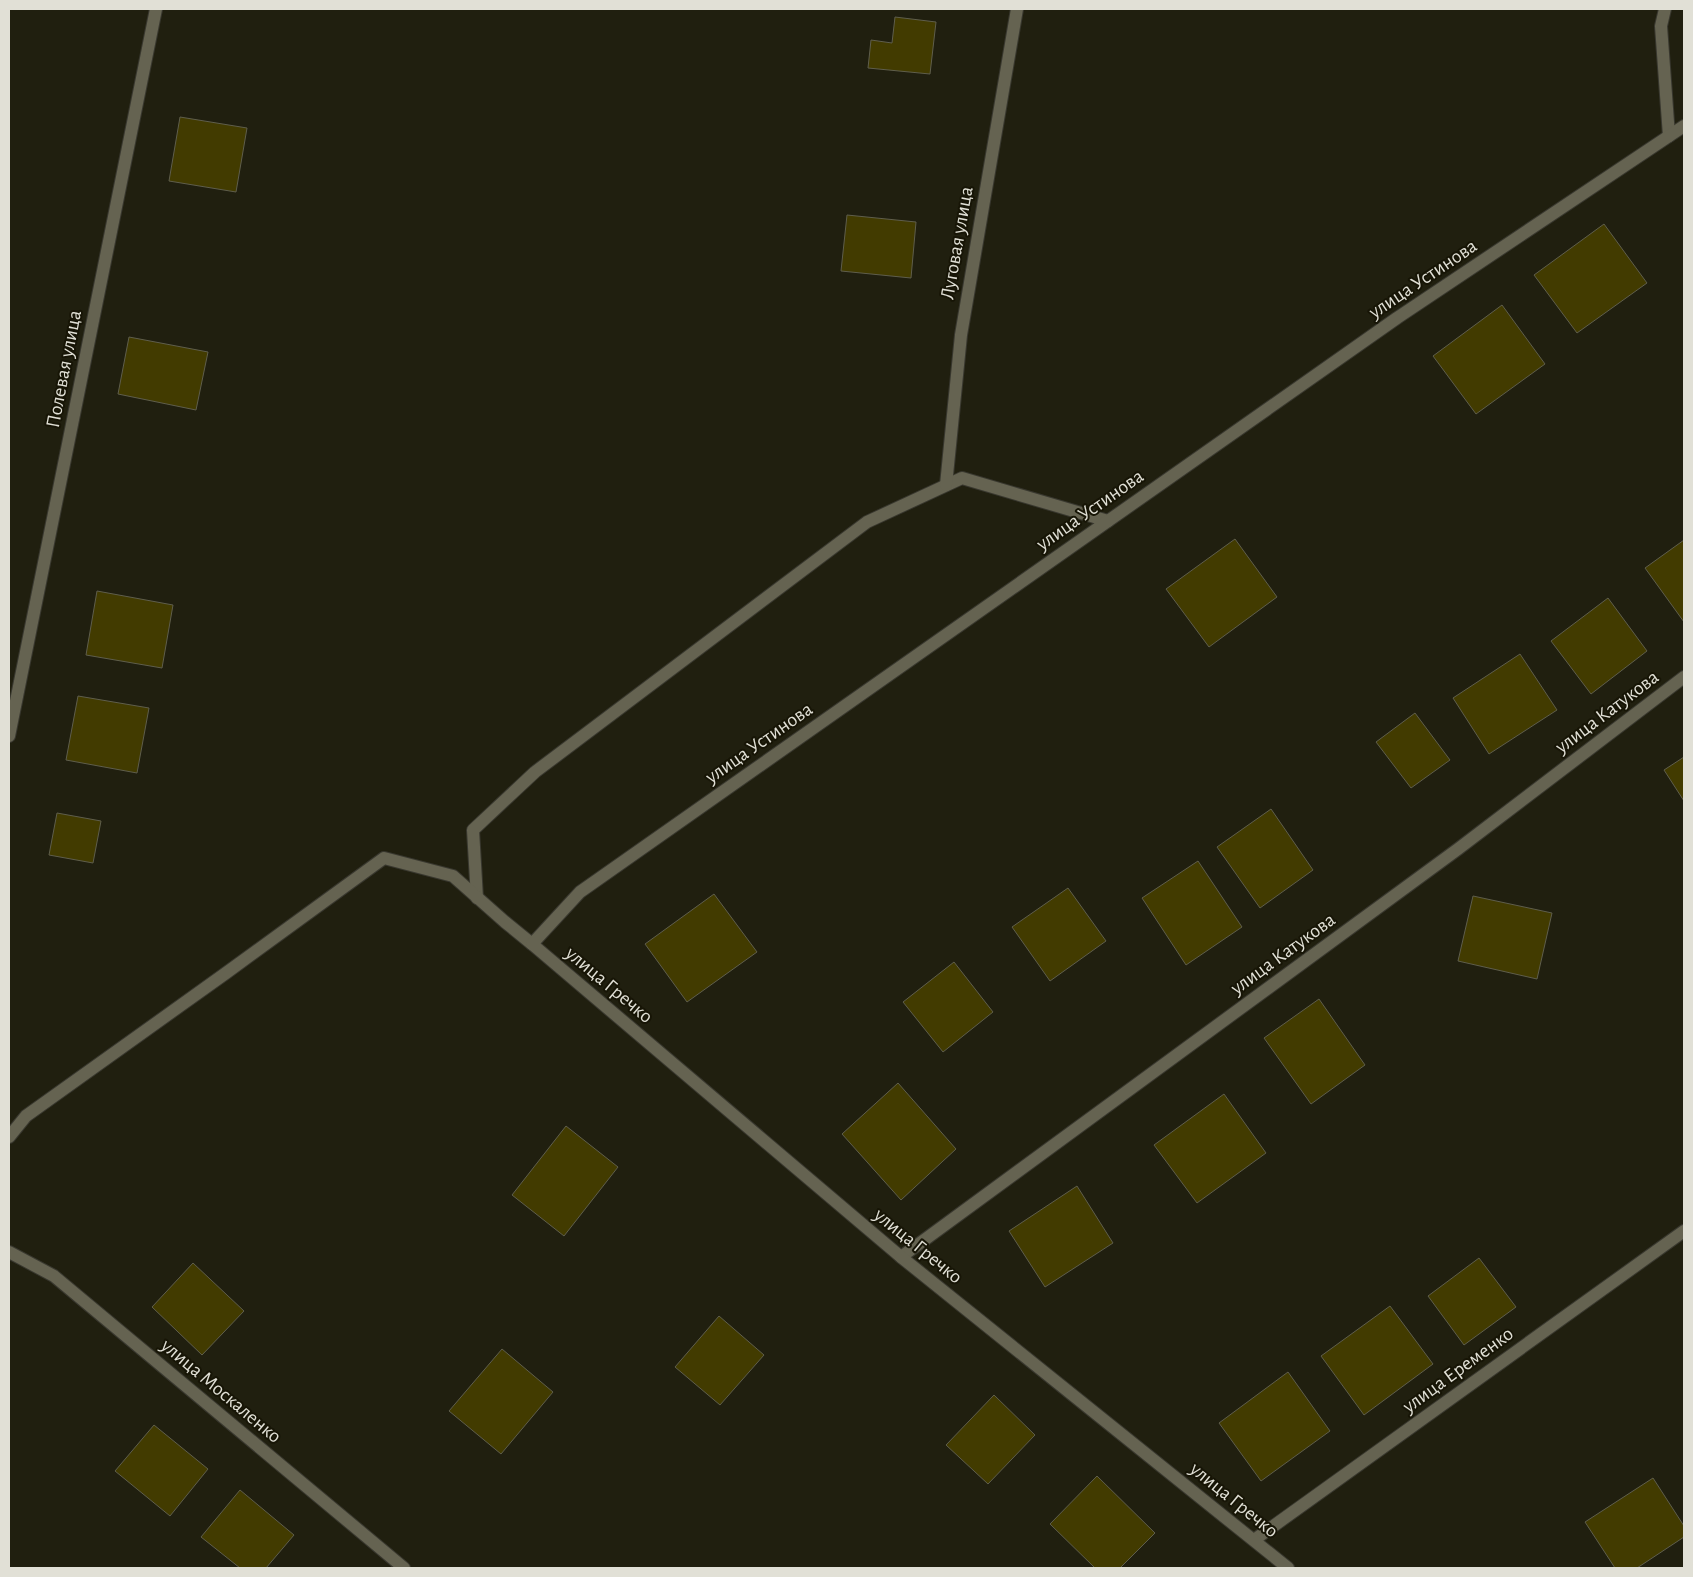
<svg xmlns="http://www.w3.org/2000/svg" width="1693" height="1577" viewBox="0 0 1693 1577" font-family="'Alegreya Sans',sans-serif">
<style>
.building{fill:#423b00;stroke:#5f5e4c}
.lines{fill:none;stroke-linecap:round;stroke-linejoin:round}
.service-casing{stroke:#39382f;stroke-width:14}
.minor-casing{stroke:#39382f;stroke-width:14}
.service{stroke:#656351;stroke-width:12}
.minor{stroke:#656351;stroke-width:12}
.labels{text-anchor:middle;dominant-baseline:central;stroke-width:4;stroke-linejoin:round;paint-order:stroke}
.street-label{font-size:20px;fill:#e1e0d6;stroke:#171506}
</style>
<rect width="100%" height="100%" fill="#201f0f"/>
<g class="building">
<path d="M895 17 936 22 930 74 868 68 871 40 892 43Z"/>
<path d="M180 117 247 128 236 192 169 181Z"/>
<path d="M847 215 916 222 911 278 841 271Z"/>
<path d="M1604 224 1647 283 1577 333 1534 275Z"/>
<path d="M1502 305 1545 364 1476 414 1433 356Z"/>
<path d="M129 337 208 352 196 410 118 394Z"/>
<path d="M1235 539 1277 597 1209 647 1166 589Z"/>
<path d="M1684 540V622L1645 568Z"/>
<path d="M97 591 173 605 162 668 86 655Z"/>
<path d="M1608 598 1647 651 1591 694 1551 641Z"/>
<path d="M1520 654 1557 710 1489 754 1453 698Z"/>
<path d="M78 696 149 708 137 773 66 760Z"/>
<path d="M1415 713 1450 760 1411 788 1376 742Z"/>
<path d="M1684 757V801L1664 770Z"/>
<path d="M1271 809 1313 870 1260 908 1217 847Z"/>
<path d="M57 813 101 821 93 863 49 855Z"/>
<path d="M1198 861 1242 927 1186 965 1142 898Z"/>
<path d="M1068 888 1106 941 1050 981 1012 927Z"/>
<path d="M714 894 757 952 687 1002 645 944Z"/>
<path d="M1473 896 1552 913 1537 979 1458 961Z"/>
<path d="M954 962 993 1012 943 1052 903 1002Z"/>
<path d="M1319 999 1365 1065 1311 1104 1264 1038Z"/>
<path d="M898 1083 956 1149 901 1200 842 1134Z"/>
<path d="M1224 1094 1266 1153 1197 1203 1154 1145Z"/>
<path d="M566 1126 618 1167 564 1236 512 1195Z"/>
<path d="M1077 1186 1113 1243 1045 1287 1009 1231Z"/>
<path d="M1479 1258 1516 1307 1464 1345 1428 1296Z"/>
<path d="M193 1263 244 1311 202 1355 152 1307Z"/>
<path d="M1390 1306 1433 1364 1364 1415 1321 1356Z"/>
<path d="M719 1316 764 1355 720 1405 675 1367Z"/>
<path d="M502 1349 553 1392 501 1454 449 1411Z"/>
<path d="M1288 1372 1330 1431 1261 1481 1219 1423Z"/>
<path d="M994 1395 1035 1435 988 1484 946 1445Z"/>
<path d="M154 1425 208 1469 170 1516 115 1471Z"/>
<path d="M1097 1476 1155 1533 1120 1568H1095L1050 1524Z"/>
<path d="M1653 1478 1684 1526V1537L1637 1568H1615L1585 1522Z"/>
<path d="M240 1490 294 1535 266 1568H240L201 1537Z"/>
</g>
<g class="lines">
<g class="service-casing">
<g id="service">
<path d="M1665 9 1661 26 1669 136"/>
<path d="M477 898 473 830 535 772 867 522 962 478 1108 521"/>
<path d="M9 1137 26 1116 226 973 384 858 453 876 505 922 532 944"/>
</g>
</g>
<g class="minor-casing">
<g id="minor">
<path d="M946 485 961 335 1017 9"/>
<path d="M9 736 156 9"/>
<path d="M9 1252 54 1276 404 1568"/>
<path d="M901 1257 1458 849 1684 677"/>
<path d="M1254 1540 1684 1231"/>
<path d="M1288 1568 901 1257 532 944 580 892 1397 318 1684 126"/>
</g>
</g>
<use href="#service" class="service"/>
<use href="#minor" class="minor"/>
</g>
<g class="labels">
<g class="street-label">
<text transform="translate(957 243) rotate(-80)">Луговая улица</text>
<text transform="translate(1423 279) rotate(-34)">улица Устинова</text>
<text transform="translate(64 369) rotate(-79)">Полевая улица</text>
<text transform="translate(1090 510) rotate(-35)">улица Устинова</text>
<text transform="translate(1607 712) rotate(-37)">улица Катукова</text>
<text transform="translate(759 743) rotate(-35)">улица Устинова</text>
<text transform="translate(1283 954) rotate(-36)">улица Катукова</text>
<text transform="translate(609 985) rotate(40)">улица Гречко</text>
<text transform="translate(918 1246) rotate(39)">улица Гречко</text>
<text transform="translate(1458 1370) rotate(-36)">улица Еременко</text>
<text transform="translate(221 1391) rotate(40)">улица Москаленко</text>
<text transform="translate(1234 1500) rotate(39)">улица Гречко</text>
</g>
</g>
<rect width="1693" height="1577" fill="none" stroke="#e1e0d6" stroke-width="20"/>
</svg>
